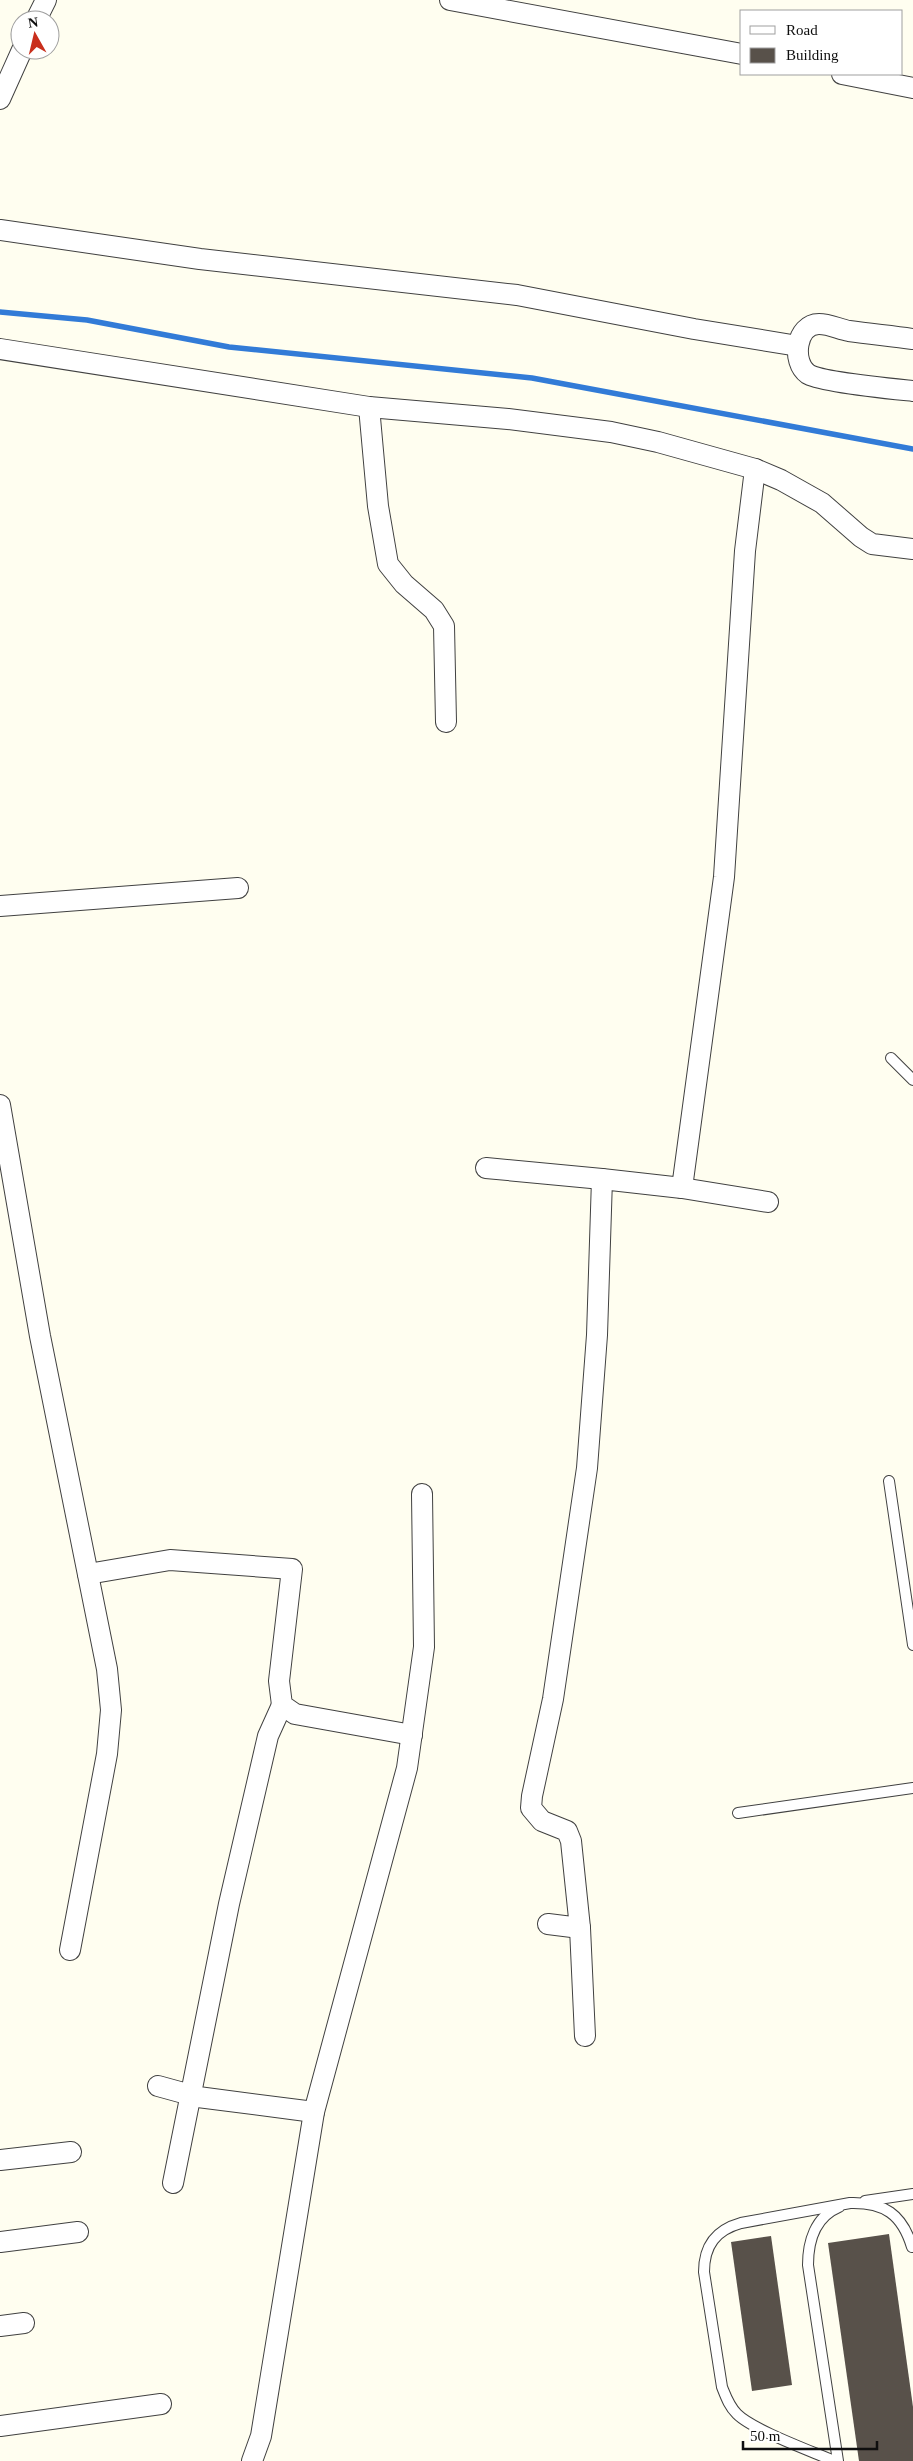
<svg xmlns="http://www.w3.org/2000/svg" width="913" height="2461" viewBox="0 0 913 2461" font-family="Georgia,serif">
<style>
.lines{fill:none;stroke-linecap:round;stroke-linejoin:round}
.stream{stroke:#327bd7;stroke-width:5.5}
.building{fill:#58514a}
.lane-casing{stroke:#414141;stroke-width:12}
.street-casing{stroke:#414141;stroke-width:22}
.lane{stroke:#fff;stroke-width:10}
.street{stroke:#fff;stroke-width:20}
</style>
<rect width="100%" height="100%" fill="#fffef0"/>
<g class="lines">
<path class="stream" d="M0 312 87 320 229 347 532 378 913 449"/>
</g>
<g class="building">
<path d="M889 2234 913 2407V2461H859L828 2243Z"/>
<path d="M771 2236 792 2385 752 2391 731 2242Z"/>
</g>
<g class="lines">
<g class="lane-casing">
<g id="lane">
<path d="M891 1058 913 1080"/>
<path d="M889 1481 913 1645"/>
<path d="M738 1813 913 1788"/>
<path d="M865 2201 913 2194"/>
<path d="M834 2461C811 2451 753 2430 737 2414 729 2406 726 2397 722 2387L704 2272C704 2245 716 2230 741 2223L850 2203C884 2202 902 2214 912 2247"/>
<path d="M838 2461 808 2265C808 2242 815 2217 839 2207"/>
</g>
</g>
<g class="street-casing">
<g id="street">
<path d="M450 0 742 54"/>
<path d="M36 20 46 0"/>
<path d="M842 74 913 88"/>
<path d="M0 99 22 50"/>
<path d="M0 230 200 259 517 295 694 329 798 346"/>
<path d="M913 339C892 336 870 334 849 331 839 329 829 324 819 324 796 324 791 362 808 374 820 382 894 389 913 391"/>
<path d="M0 349 369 407 508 419 611 432 658 442 755 469 781 480 822 503 861 537 872 544 913 549"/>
<path d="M369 407 378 506 388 564 404 584 434 610 444 626 446 722"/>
<path d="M0 906 238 888"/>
<path d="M0 1105 40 1336 107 1669 111 1710 107 1754 70 1950"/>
<path d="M486 1168 602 1179"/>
<path d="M682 1188 768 1202"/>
<path d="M88 1574 170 1560 292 1569 279 1681 282 1705 295 1714 412 1735"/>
<path d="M548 1924 580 1928 571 1841 567 1831 542 1821 531 1808 532 1796 553 1699 587 1468 597 1335 602 1179 682 1188 724 877 745 551 755 469"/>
<path d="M580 1928 585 2036"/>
<path d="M158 2086 198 2097 314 2112"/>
<path d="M0 2160 71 2152"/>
<path d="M173 2183 229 1904 268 1736 282 1705"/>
<path d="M0 2242 78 2232"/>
<path d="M0 2326 24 2323"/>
<path d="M0 2426 161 2404"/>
<path d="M252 2461 261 2436 314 2112 407 1768 424 1647 422 1494"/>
</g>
</g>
<use href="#lane" class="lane"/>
<use href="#street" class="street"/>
</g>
<rect x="740" y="10" width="162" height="65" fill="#ffffff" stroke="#9f9f9f"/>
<rect x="750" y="26" width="25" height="8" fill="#ffffff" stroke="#9f9f9f"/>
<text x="786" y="35" font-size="15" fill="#0e0e0e">Road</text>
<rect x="750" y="48" width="25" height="15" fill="#58514a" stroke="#9f9f9f"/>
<text x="786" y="60" font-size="15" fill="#0e0e0e">Building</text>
<g transform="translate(35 35) rotate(352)"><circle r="24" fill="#ffffff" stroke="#9f9f9f"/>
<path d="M0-4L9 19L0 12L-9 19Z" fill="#c92f1c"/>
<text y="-8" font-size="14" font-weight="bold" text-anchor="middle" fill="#0e0e0e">N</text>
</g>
<path d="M743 2441v8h134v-8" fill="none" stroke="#0e0e0e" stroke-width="2.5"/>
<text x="750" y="2441" font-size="15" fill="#0e0e0e" stroke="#ffffff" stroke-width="4" paint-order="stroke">50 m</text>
</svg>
